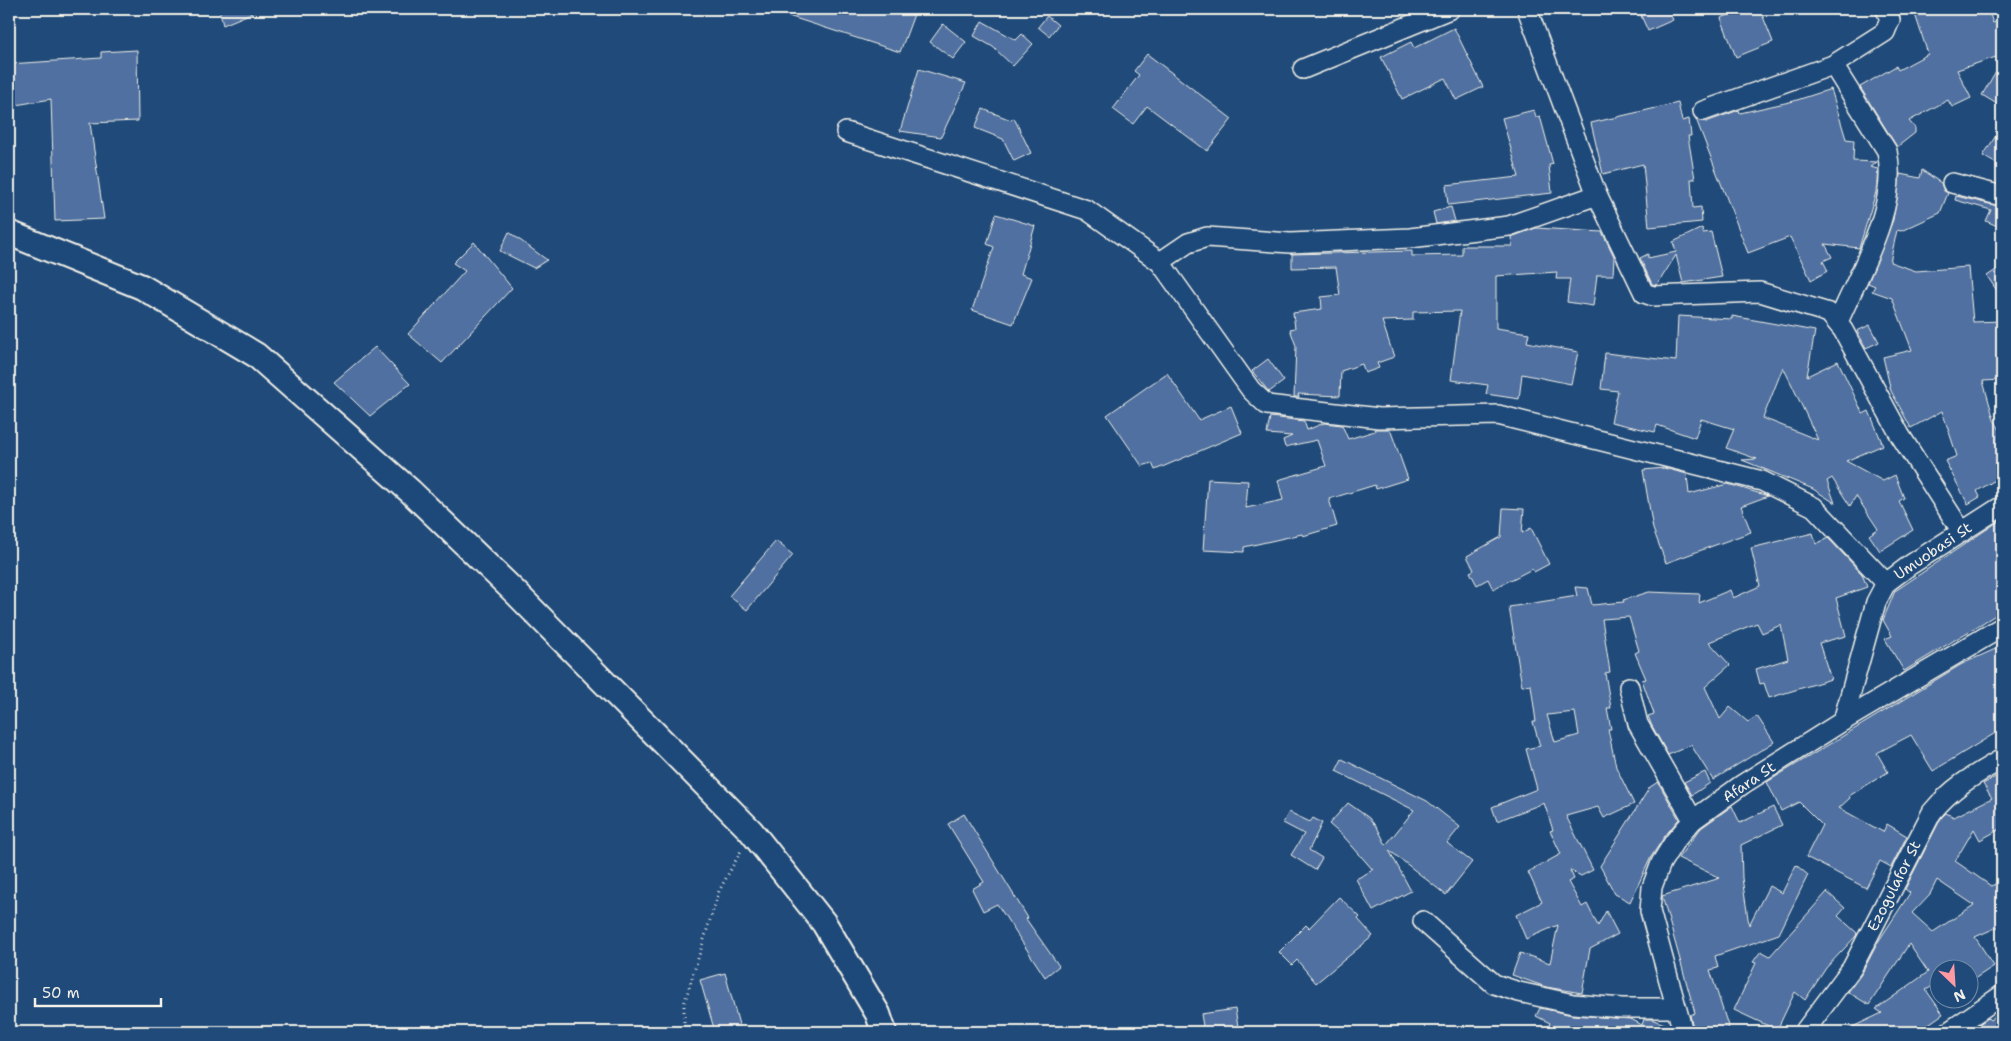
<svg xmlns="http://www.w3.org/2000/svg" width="2011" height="1041" viewBox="0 0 2011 1041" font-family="'Shantell Sans',sans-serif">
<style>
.building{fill:#4f70a0;stroke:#f4f1e8;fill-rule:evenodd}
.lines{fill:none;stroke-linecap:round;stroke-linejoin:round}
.minor-casing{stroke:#f4f1e8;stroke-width:22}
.tertiary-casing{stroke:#f4f1e8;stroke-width:28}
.path{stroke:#f4f1e8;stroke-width:3;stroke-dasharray:1 4;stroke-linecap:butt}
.minor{stroke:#1f4a7a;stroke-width:19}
.tertiary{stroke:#1f4a7a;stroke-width:24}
.labels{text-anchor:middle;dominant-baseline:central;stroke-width:4.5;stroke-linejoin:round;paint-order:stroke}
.street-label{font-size:15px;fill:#f4f1e8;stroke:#1f4a7a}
</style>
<rect width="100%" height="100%" fill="#1f4a7a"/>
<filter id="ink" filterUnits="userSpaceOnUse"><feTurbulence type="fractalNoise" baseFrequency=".02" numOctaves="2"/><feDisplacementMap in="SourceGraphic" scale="10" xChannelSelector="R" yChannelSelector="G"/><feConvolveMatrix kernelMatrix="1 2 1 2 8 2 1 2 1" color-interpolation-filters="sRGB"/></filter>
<g filter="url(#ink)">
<g class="building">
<path d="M219 9H261L223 25Z"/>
<path d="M776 9H916L900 52 776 12Z"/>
<path d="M1638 9H1668L1673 20 1648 31Z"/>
<path d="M1744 9H1760L1773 42 1736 57 1721 18Z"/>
<path d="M1922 9H1988L1993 23 2002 20V55L1957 70 1971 98 1952 107 1948 100 1909 121 1915 128V133L1897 147 1860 87 1896 66 1898 70 1928 54 1914 11Z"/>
<path d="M1047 16 1058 25 1049 36 1038 27Z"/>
<path d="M982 21 1016 40 1022 34 1033 44 1013 66 993 47 974 36Z"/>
<path d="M943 24 966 42 953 59 930 42Z"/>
<path d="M1454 28 1483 87 1456 100 1445 78 1402 99 1381 57 1411 42 1414 48Z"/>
<path d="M137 50 138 121 90 123 104 219 55 221 51 99 16 105 9 64 101 58V52Z"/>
<path d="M1147 54 1232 119 1207 151 1147 106 1133 124 1113 109 1139 75 1134 71Z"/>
<path d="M2002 61V107L1982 95Z"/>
<path d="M919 69 966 83 941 137 900 131Z"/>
<path d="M1831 89 1846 139 1854 140 1853 161 1877 162 1870 167 1878 169 1876 192 1859 248 1825 244 1832 257 1823 261 1828 271 1811 280 1790 237 1748 253 1696 119 1706 122 1739 110 1740 113 1794 101Z"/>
<path d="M1678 103 1682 121 1689 119 1691 136H1688L1695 179H1691L1693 208 1701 207 1702 222 1649 227 1643 164 1603 174 1591 123Z"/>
<path d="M983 109 1011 120 1014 118 1031 153 1014 161 1003 139 975 128Z"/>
<path d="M1534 110 1536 117 1540 116 1553 164 1549 165 1552 193 1448 205 1446 185 1519 177 1502 118Z"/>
<path d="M2002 126V167L1983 156Z"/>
<path d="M1922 170 1941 183 1944 191 1948 193 1940 213 1901 231 1897 230 1890 262 1916 271 1968 267 1973 322 2002 321V380L1983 381 1994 420 2002 433V476L1977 491 1980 497 1968 504 1945 461 1957 456 1942 411 1911 428 1891 391 1883 357 1912 350 1892 298 1872 291 1875 286 1868 283 1893 220 1900 174 1920 178Z"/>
<path d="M1956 196 2002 207V228L1986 221 1991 210 1955 200Z"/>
<path d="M1451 207 1455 221 1436 224 1433 212Z"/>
<path d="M996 214 1035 226 1021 274 1032 278 1013 324 972 310 994 247 987 244Z"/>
<path d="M1536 228 1602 232 1614 256 1613 275H1597L1593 306 1567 302 1570 279H1556L1557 272 1496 276V328L1529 333 1527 342 1578 352 1571 384 1522 374 1519 399 1486 394 1488 385 1451 380 1460 311 1413 312V320L1382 321 1394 357 1377 363 1379 368 1365 373 1362 364 1341 371 1340 396 1298 394 1299 397H1294L1296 346 1290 329 1295 328 1293 313 1322 309 1321 297 1340 295 1336 267 1292 268V254L1412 251V256L1462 255V246H1512L1511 237Z"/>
<path d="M1702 228 1703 233 1711 232 1722 277 1683 283 1676 255 1657 285 1652 284 1640 258 1648 254V258L1676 252 1673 242Z"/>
<path d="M509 232 547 260 534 268 500 251Z"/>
<path d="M474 242 512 288 442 363 408 334 465 271 453 263Z"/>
<path d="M2002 266V298L1987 276Z"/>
<path d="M1678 316 1732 319V316L1815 331 1807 376 1838 361 1863 414 1869 411 1883 445 1846 461 1883 481 1895 475 1904 498 1899 501 1913 530 1880 551 1869 535 1878 529 1856 496 1850 506 1832 478 1827 481 1835 503 1813 489 1742 460 1757 459 1726 448 1734 429 1701 419 1695 438 1657 425 1655 432 1611 422 1618 391 1601 389 1605 353 1676 361ZM1783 367 1791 383 1818 440 1763 418Z"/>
<path d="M1870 325 1879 342 1866 348 1857 331Z"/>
<path d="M375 347 410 384 370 416 334 382Z"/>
<path d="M1268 359 1284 381 1269 392 1252 371Z"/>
<path d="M1167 373 1199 420 1231 406 1242 433 1155 470 1152 463 1142 466 1107 415Z"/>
<path d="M1270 417 1304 421 1307 430 1324 423 1342 425 1348 439 1375 431 1374 429H1390L1408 479 1376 489 1375 485 1329 499 1337 526 1303 536 1302 534 1244 547V552L1203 550 1208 479 1248 481 1246 508 1283 500 1278 480 1326 466 1317 440 1285 447 1283 440 1292 436 1267 434Z"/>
<path d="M1664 468 1687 474 1689 494 1728 484 1768 496 1741 506 1751 532 1666 563 1653 529 1643 470Z"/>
<path d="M1503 508 1524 509 1522 533 1531 528 1549 564 1534 572 1532 569 1493 589 1488 579 1477 585 1470 572 1474 570 1467 556 1501 537Z"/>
<path d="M2002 519V611L1904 671 1885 639 1892 636 1883 620 1895 591Z"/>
<path d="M1813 533 1816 544 1828 538 1862 574 1867 587 1836 598 1846 636 1819 643 1831 679 1769 698 1764 683 1760 684 1756 669 1788 659 1781 625 1762 633 1757 623 1709 642 1730 665 1705 687 1720 719 1730 707 1748 722 1757 716 1774 742 1713 780 1691 745 1668 755 1651 724 1648 716 1654 714 1642 680 1646 679 1635 653 1639 651 1629 617 1602 619 1610 672 1605 673 1611 708H1607L1611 729H1608L1616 767 1634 804 1604 818 1598 807 1566 816 1593 870 1581 876 1570 870 1574 879 1568 882 1582 907 1587 904 1598 926 1606 911 1618 934 1590 949 1582 993 1546 987 1512 975 1520 953 1550 963 1558 925 1526 939 1516 915 1542 902 1528 872 1561 854 1550 831 1553 830 1544 803 1497 821 1492 807 1537 789 1526 749 1540 746 1533 722H1536L1531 685 1522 686 1509 607 1577 596 1575 587 1588 588 1592 605 1624 602 1623 600 1649 592 1700 594 1699 603 1730 590 1733 598 1760 586 1751 548ZM1575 712 1579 735 1555 742 1547 715Z"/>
<path d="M776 541 793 555 747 610 729 596Z"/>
<path d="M2002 646V729L1933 771 1911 735 1877 753 1888 772 1849 796 1850 798 1839 808 1883 832 1887 824 1907 836 1891 867 1880 861 1866 888 1806 857 1822 825 1799 802 1781 811 1767 782 1962 664Z"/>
<path d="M1342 759 1427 801 1460 827 1447 843 1472 862 1446 895 1389 850 1411 891 1373 911 1356 879 1373 870 1346 839 1329 824 1348 803 1369 818 1378 829 1386 845 1414 810 1336 771Z"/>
<path d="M1705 772 1710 783 1692 795 1684 782Z"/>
<path d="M2002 773V828L1980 840 1974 829 1955 861 1991 886 2002 881V925L1975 937 1994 966 1968 983V968H1938V989L1936 984 1926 990 1943 1014 1917 1032H1842L1882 1013 1876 1009 1928 972 1909 944 1869 1005 1848 992 1862 973 1878 942 1910 893 1905 889 1941 818 1946 813 1954 817 1992 798 1983 784ZM1937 880 1974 905 1933 932 1912 913 1930 894Z"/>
<path d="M1658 782 1679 819 1665 836 1651 857 1630 902 1615 894 1600 866 1650 787Z"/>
<path d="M1732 806 1740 823 1773 807 1782 825 1741 845 1742 878 1749 925 1769 886 1782 893 1796 865 1808 875 1779 934 1715 956 1718 968 1710 970 1730 1032H1694L1690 1015 1695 1013 1662 896 1720 878 1678 858 1701 828Z"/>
<path d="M1289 812 1310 822 1313 818 1322 823 1309 850 1322 858 1315 870 1291 855 1304 834 1283 823Z"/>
<path d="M964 814 1028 918 1026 919 1059 966 1045 977 997 904 983 911 972 889 984 882 948 824Z"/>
<path d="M1827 892 1845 908 1838 916 1857 933 1856 936 1826 968 1805 1000 1795 992 1777 1030 1734 1010 1756 963 1753 962 1761 951 1770 956Z"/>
<path d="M1339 897 1360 917 1358 919 1373 936 1316 983 1297 960 1292 965 1279 952 1306 925 1309 928Z"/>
<path d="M725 973 741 1032H715L700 980Z"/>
<path d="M1540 1008 1572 1015 1631 1019 1642 1025 1644 1019H1651L1670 1026 1671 1032H1546L1550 1023 1536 1016Z"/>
<path d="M1235 1009 1239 1032H1204L1201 1014Z"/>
<path d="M2002 1011V1032H1968L1988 1018 1990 1020Z"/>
</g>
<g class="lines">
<g class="minor-casing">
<g id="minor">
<path d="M1527 9 1597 195 1644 293 1653 296 1760 292 1829 313 1843 330 1900 435 1962 532"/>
<path d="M1833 65 1887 151C1899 207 1860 271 1838 322"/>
<path d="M1303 69 1450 9"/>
<path d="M1703 111 1833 65 1885 32 1890 20 1886 9"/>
<path d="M846 132 1087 210 1160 262 1251 390 1267 405 1379 418 1498 415 1762 481 1814 507 1886 583"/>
<path d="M1952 183 2002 196"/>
<path d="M1160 262 1188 243 1207 237 1290 243 1410 238 1509 226 1597 195"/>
<path d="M1629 687 1638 724 1693 820"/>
<path d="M1843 721 1876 602 1886 583 1910 565 2002 506"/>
<path d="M1423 921 1494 984 1519 992 1573 1004 1622 1008H1675"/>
<path d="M1683 1032 1650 911 1652 887 1661 863 1674 842 1693 820 1743 784 1843 721 2002 627"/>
<path d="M1804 1032 1852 968 1932 812C1954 786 1973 776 2002 759"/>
<path d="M1948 1032 2002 995"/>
</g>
</g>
<g class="tertiary-casing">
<path id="tertiary" d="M9 233 142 287 256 355 410 491 516 593 751 831 824 923 878 1014 884 1032"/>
</g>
<path class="path" d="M684 1032V1004L719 891 742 849"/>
<use href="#minor" class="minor"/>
<use href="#tertiary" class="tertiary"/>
</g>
</g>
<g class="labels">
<g class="street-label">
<text transform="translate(1933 551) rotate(-34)">Umuobasi St</text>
<text transform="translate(1749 782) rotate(-34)">Afara St</text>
<text transform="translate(1894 886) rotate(-63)">Ezogulafor St</text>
</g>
</g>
<rect width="2011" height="1041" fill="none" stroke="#1f4a7a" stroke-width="30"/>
<rect x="15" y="15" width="1981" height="1011" fill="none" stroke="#f4f1e8" stroke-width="2" filter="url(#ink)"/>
<g transform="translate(1954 984) rotate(155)"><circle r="24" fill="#1f4a7a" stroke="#748da6"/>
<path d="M0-4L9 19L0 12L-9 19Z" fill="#ff9aa2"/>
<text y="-8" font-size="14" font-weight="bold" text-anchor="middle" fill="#f4f1e8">N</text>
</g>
<path d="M35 998v8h126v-8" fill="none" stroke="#f4f1e8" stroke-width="2.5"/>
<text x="42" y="998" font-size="15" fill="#f4f1e8" stroke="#1f4a7a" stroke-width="4" paint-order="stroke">50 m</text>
</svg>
